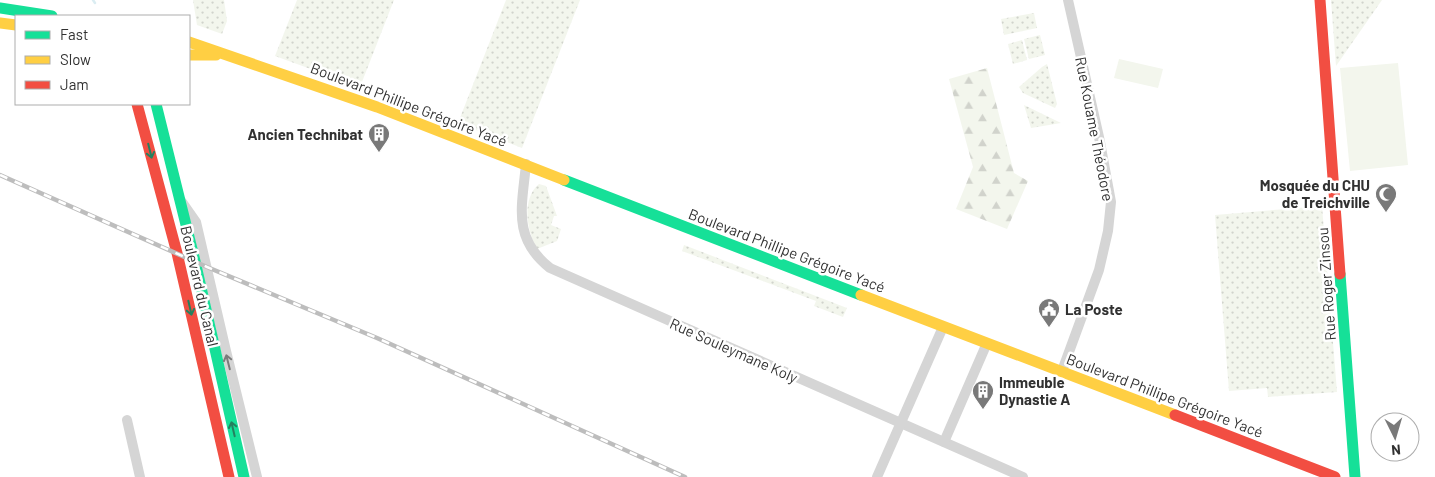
<svg xmlns="http://www.w3.org/2000/svg" width="1435" height="477" viewBox="0 0 1435 477" font-family="Barlow,sans-serif">
<style>
.grass{fill:url(#grass-dots)}
.forest{fill:url(#forest-firs)}
.pitch{fill:#f3f6ed}
.lines{fill:none;stroke-linecap:round;stroke-linejoin:round}
.stream{stroke:#dbedf2;stroke-width:2.5}
.street{stroke:#d5d5d5;stroke-width:10}
.fast{stroke:#16e098;stroke-width:11}
.slow{stroke:#ffcf43;stroke-width:11}
.jam{stroke:#f24e42;stroke-width:11}
.rail-casing{stroke:#bdbdbd;stroke-width:4.5}
.rail{stroke:#fff;stroke-width:2.5;stroke-dasharray:8;stroke-linecap:butt}
.oneway{stroke:#25805f}
.oneway2{stroke:#7b7b7b}
.labels{text-anchor:middle;dominant-baseline:central;stroke-width:5;stroke-linejoin:round;paint-order:stroke}
.street-label{font-size:15px;fill:#313131;stroke:#fff}
.poi-label{font-size:15px;font-weight:bold;fill:#313131;stroke:#fff;text-anchor:end}
</style>
<defs>
<pattern id="grass-dots" width="8" height="8" patternUnits="userSpaceOnUse" patternTransform="scale(1.25)"><rect width="8" height="8" fill="#f3f6ed"/><path d="M2 2h.1M6 6h.1" fill="none" stroke="#d1d3cc" stroke-width="1.8" stroke-linecap="round"/></pattern>
<pattern id="forest-firs" width="22" height="20" patternUnits="userSpaceOnUse" patternTransform="scale(1.25)"><rect width="22" height="20" fill="#f3f6ed"/><path d="M5 1l3.5 6h-7zM16 11l3.5 6h-7z" fill="#d1d3cc"/></pattern>
</defs>
<rect width="100%" height="100%" fill="#fff"/>
<g class="grass">
<path d="M193 0H224L227 21 222 34 197 25Z"/>
<path d="M297 0H394L360 87 275 56Z"/>
<path d="M506 0H580L522 148 458 123Z"/>
<path d="M1331 0H1382L1336 66Z"/>
<path d="M1034 13 1037 28 1004 35 1001 19Z"/>
<path d="M1040 35 1045 55 1029 59 1024 39Z"/>
<path d="M1022 40 1027 60 1013 64 1008 44Z"/>
<path d="M1047 64 1057 104 1055 108 1023 93 1019 87 1042 67Z"/>
<path d="M1024 105 1061 123 1031 128Z"/>
<path d="M539 184 546 186 557 216H554L551 225 561 229 557 241 537 249C527 231 521 199 539 184Z"/>
<path d="M1322 206 1337 392 1268 397 1267 388 1229 391 1215 215Z"/>
<path d="M684 245 847 308 843 317 814 306 816 301 682 251Z"/>
</g>
<path class="forest" d="M987 68 1014 173 1028 181 1007 229 956 209 973 167 949 79Z"/>
<g class="pitch">
<path d="M1119 59 1163 69 1158 88 1114 78Z"/>
<path d="M1398 63 1408 165 1350 171 1340 68Z"/>
</g>
<g class="lines">
<path class="stream" d="M93 0 95 3"/>
<g class="street">
<path d="M526 164C522 207 512 238 550 268L1023 477"/>
<path d="M182 202 196 222 226 351 257 477"/>
<path d="M1062 371 1099 270 1108 231 1111 202 1099 137 1068 0"/>
<path d="M127 420 140 477"/>
<path d="M944 442 987 343"/>
<path d="M877 477 943 327"/>
</g>
<g class="fast">
<path d="M0 8 52 16"/>
<path d="M156 104 195 261 244 477"/>
<path d="M564 180 861 295"/>
<path d="M1340 274 1355 477"/>
</g>
<g class="slow">
<path d="M0 23 16 25"/>
<path d="M189 42 377 107 564 180"/>
<path d="M189 55H216"/>
<path d="M861 295 1175 415"/>
</g>
<g class="jam">
<path d="M1320 0 1340 274"/>
<path d="M137 104 177 253 229 477"/>
<path d="M1175 415 1335 477"/>
</g>
<g class="rail-casing">
<path id="rail" d="M0 175 207 267 377 338 685 477"/>
</g>
<use href="#rail" class="rail"/>
</g>
<defs><path id="oneway-shaft" d="M-6 0H5M1.5-3L5.5 0L1.5 3" fill="none" stroke-width="1.6" stroke-linecap="round" stroke-linejoin="round" transform="scale(1.25)"/></defs>
<g class="oneway">
<use href="#oneway-shaft" transform="translate(150 151) rotate(76)"/>
<use href="#oneway-shaft" transform="translate(190 308) rotate(77)"/>
<use href="#oneway-shaft" transform="translate(233 429) rotate(-103)"/>
</g>
<use class="oneway2" href="#oneway-shaft" transform="translate(228 362) rotate(-104)"/>
<defs>
<g id="building-pin" transform="scale(1.125)"><path d="M0 17L-7.5 6A9.5 9.5 0 1 1 7.5 6Z" fill="#797979" stroke="#fff"/><path d="M-4-6H4V6H1V3H-1V6H-4ZM-2.5-4.3h1.7v1.8h-1.7ZM.8-4.3h1.7v1.8H.8ZM-2.5-1h1.7V.8h-1.7ZM.8-1h1.7V.8H.8Z" fill="#fff"/></g>
<g id="mosque-pin" transform="scale(1.125)"><path d="M0 17L-7.5 6A9.5 9.5 0 1 1 7.5 6Z" fill="#797979" stroke="#fff"/><path d="M3.5-4.9A6 6 0 1 0 3.5 4.9A5 5 0 1 1 3.5-4.9Z" fill="#fff"/></g>
<g id="civic-pin" transform="scale(1.125)"><path d="M0 17L-7.5 6A9.5 9.5 0 1 1 7.5 6Z" fill="#797979" stroke="#fff"/><path d="M-.6-6.5H3V-4.5H.6V-3L4-1V1h2V6H-6V1h2V-1L-.6-3ZM-1.2 2.5V6h2.4V2.5Z" fill="#fff"/></g>
</defs>
<g fill-rule="evenodd">
<use href="#building-pin" x="379" y="134"/>
<use href="#mosque-pin" x="1386" y="194"/>
<use href="#civic-pin" x="1049" y="309"/>
<use href="#building-pin" x="983" y="391"/>
</g>
<g class="labels">
<g class="street-label">
<text transform="translate(409 104) rotate(21)">Boulevard Phillipe Grégoire Yacé</text>
<text transform="translate(1095 129) rotate(79)">Rue Kouame Théodore</text>
<text transform="translate(787 250) rotate(21)">Boulevard Phillipe Grégoire Yacé</text>
<text transform="translate(1326 284) rotate(-94)">Rue Roger Zinsou</text>
<text transform="translate(200 286) rotate(77)">Boulevard du Canal</text>
<text transform="translate(734 350) rotate(24)">Rue Souleymane Koly</text>
<text transform="translate(1165 395) rotate(21)">Boulevard Phillipe Grégoire Yacé</text>
</g>
<g class="poi-label">
<text x="363" y="134">Ancien Technibat</text>
<text x="1370" y="185">Mosquée du CHU<tspan x="1370" dy="17">de Treichville</tspan></text>
<text x="1065" y="309" text-anchor="start">La Poste</text>
<text x="999" y="382" text-anchor="start">Immeuble<tspan x="999" dy="17">Dynastie A</tspan></text>
</g>
</g>
<rect x="15" y="15" width="175" height="90" fill="#ffffff" stroke="#adadad"/>
<rect x="25" y="31" width="25" height="8" fill="#16e098" stroke="#adadad"/>
<text x="60" y="40" font-size="15" fill="#313131">Fast</text>
<rect x="25" y="56" width="25" height="8" fill="#ffcf43" stroke="#adadad"/>
<text x="60" y="65" font-size="15" fill="#313131">Slow</text>
<rect x="25" y="81" width="25" height="8" fill="#f24e42" stroke="#adadad"/>
<text x="60" y="90" font-size="15" fill="#313131">Jam</text>
<g transform="translate(1395 437) rotate(175)"><circle r="24" fill="#ffffff" stroke="#adadad"/>
<path d="M0-4L9 19L0 12L-9 19Z" fill="#797979"/>
<text y="-8" font-size="14" font-weight="bold" text-anchor="middle" fill="#313131">N</text>
</g>
</svg>
